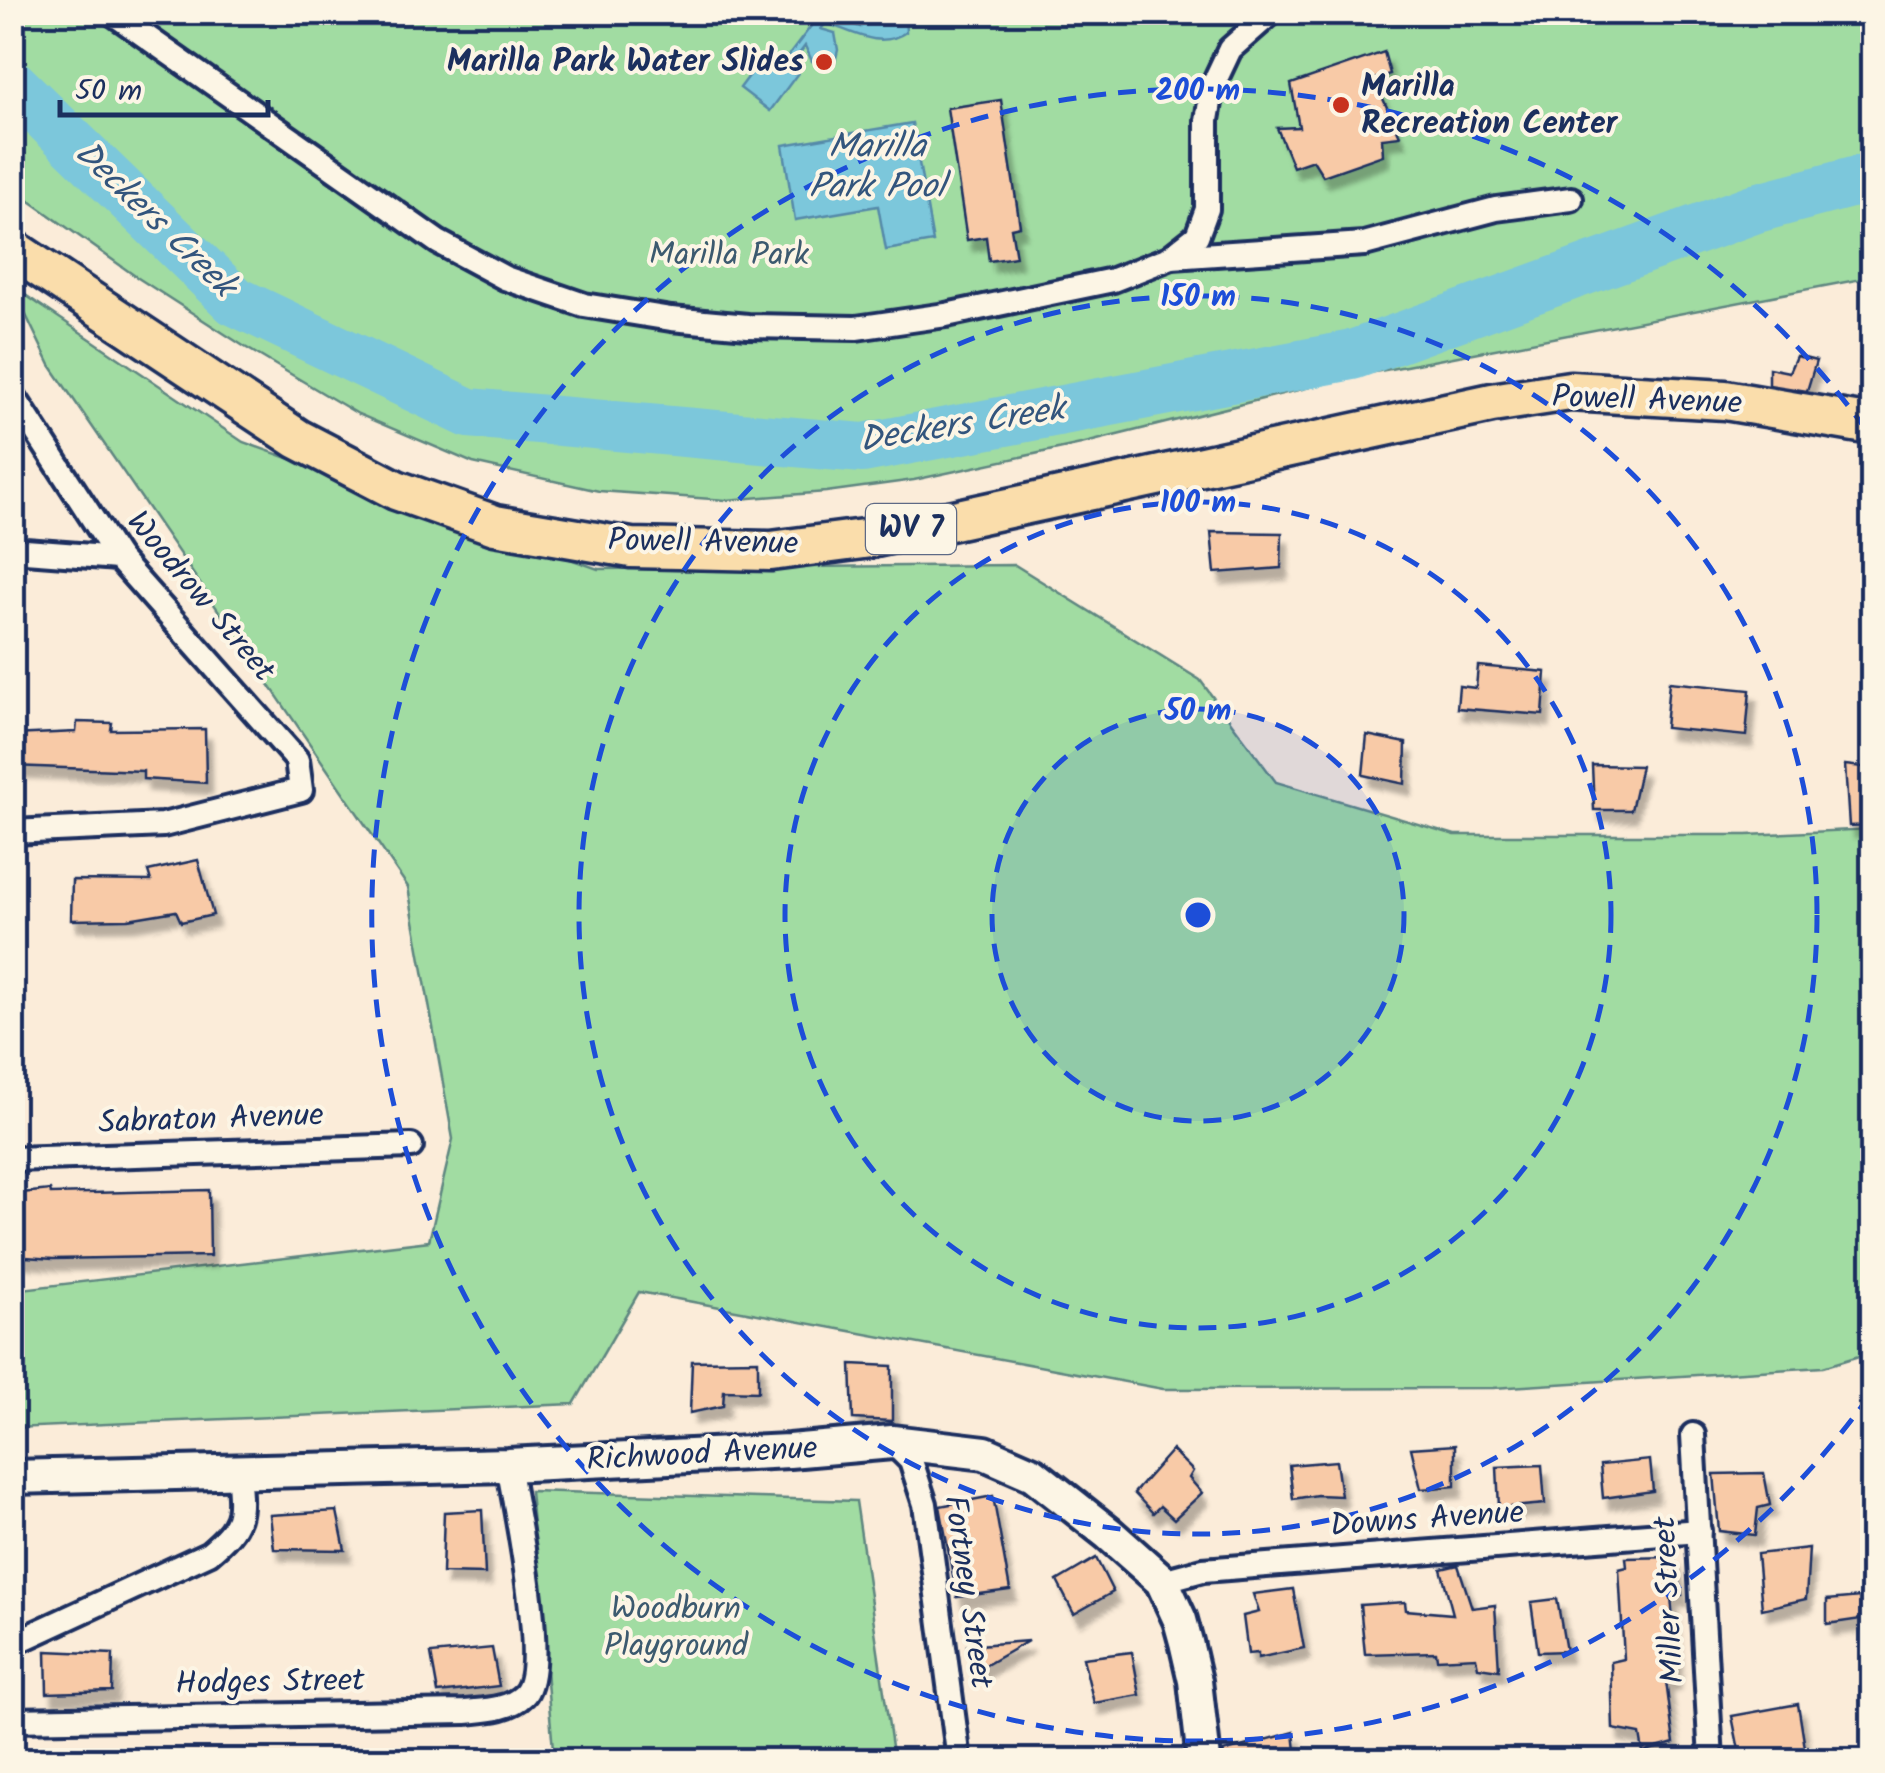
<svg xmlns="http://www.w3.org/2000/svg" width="1885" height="1773" viewBox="0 0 1885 1773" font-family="Kalam,sans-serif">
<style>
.green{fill:#a1dca2;stroke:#5e8680;stroke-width:2.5}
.water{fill:#7cc7db;stroke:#558aa9;stroke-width:2.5}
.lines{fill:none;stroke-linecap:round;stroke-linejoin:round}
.river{stroke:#7cc7db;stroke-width:50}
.building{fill:#f8caa7;stroke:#1b2f5e;stroke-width:2.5;filter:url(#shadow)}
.street-casing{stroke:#1b2f5e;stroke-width:30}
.secondary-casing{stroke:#1b2f5e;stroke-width:40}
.primary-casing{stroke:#1b2f5e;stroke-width:45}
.street{stroke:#fcf5e5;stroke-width:22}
.secondary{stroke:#fcf5e5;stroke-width:32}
.primary{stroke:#faddab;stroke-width:38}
.ring{fill:none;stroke:#1d4ed8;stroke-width:5;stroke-dasharray:18 12}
.poi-dot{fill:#c8321e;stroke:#fcf5e5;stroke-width:4}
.labels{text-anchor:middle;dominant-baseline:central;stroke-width:8;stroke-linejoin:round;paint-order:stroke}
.shield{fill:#fcf5e5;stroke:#5e6a86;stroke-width:2.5}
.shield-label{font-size:30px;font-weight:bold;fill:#1b2f5e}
.poi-label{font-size:32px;font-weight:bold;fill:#1b2f5e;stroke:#fcf5e5;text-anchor:end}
.park-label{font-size:32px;fill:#3c5a6f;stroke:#fcf5e5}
.street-label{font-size:32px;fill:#1b2f5e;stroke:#fcf5e5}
.water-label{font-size:35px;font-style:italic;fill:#33557d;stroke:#fcf5e5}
.centre{fill:#1d4ed8;stroke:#fcf5e5;stroke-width:5}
.ring-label{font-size:30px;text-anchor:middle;font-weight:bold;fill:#1d4ed8;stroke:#fcf5e5;stroke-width:8;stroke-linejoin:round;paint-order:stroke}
</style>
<defs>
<filter id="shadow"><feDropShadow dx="6" dy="11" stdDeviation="2.5" flood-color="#0004"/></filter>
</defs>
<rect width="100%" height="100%" fill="#fbecd9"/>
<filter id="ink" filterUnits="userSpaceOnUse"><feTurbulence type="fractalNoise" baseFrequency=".01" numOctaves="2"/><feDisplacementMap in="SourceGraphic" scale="20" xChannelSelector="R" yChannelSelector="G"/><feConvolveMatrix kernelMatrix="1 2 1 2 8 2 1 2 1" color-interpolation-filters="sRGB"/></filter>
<g filter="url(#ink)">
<g class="green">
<path d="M12 13H1872V277L1359 375 1081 444 914 480 826 492 726 500 599 491 473 463 358 414 245 347 138 278 13 189Z"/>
<path d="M12 286 243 442 598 569 1015 565 1200 680 1276 782 1455 835H1747L1872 829V1352L1823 1367 1493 1388 1163 1389 639 1292 574 1404 13 1428V1290L429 1241 453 1139 408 887 50 365Z"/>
<path d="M530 1491 856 1501 894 1760H554Z"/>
</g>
<g class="water">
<path d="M821 13 860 27 859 13H896L905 17 906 32C880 50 853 32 826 23L821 29 835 33 838 50 835 62 823 67 812 61 805 46 790 66 798 73 770 111 740 88 767 52 783 63Z"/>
<path d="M912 123 933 242 886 250 878 206 795 220 783 145Z"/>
</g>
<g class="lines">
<path class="river" d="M12 84 235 301 469 413 863 448 1352 355 1756 208 1872 177"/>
</g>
<g class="building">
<path d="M1384 52 1390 74 1374 79 1400 136 1382 138 1383 155 1323 176 1313 160 1293 167 1277 128 1299 127 1291 84Z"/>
<path d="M1001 100 1020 226 1011 228 1016 257 989 261 986 237 967 240 947 108Z"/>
<path d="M1796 356 1816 361 1807 391 1769 385V368L1789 372Z"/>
<path d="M1211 532 1282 533 1281 568 1215 573Z"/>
<path d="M1478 666 1546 672 1543 715 1457 708 1459 686 1476 688Z"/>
<path d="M1669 682 1750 690 1746 736 1665 728Z"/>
<path d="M77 722 112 723 111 730 205 729 206 783 143 779V771L12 766V735L76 732Z"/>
<path d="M1367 735 1406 743 1405 784 1363 775Z"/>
<path d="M1592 765 1641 766 1631 810H1594Z"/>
<path d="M1845 765 1872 768V825L1849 826Z"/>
<path d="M198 860 213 915 181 922 176 911 128 919 71 920 72 880 151 881 148 871Z"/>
<path d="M50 1190 51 1194 209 1190 210 1256 53 1259 12 1256V1194Z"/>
<path d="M758 1360V1392L724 1391 723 1406 690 1413 692 1361Z"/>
<path d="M851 1364 892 1366V1421L853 1419Z"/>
<path d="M1455 1445V1486L1421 1489 1411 1448Z"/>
<path d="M1172 1450 1193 1471 1189 1478 1202 1493 1174 1519 1160 1506 1153 1513 1134 1493Z"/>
<path d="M1650 1460 1653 1491 1603 1498 1600 1465Z"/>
<path d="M1336 1461 1341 1496 1317 1495 1293 1499 1289 1465Z"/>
<path d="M1542 1465 1545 1504 1499 1508 1497 1467Z"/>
<path d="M1764 1473 1770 1505 1758 1508 1755 1535 1719 1531 1714 1474Z"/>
<path d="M993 1496 1010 1590 957 1597 940 1506Z"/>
<path d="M482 1510 485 1574 442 1573 444 1512Z"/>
<path d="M337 1511 345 1550 274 1549 270 1515Z"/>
<path d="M1809 1548 1806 1599 1762 1609 1757 1554Z"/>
<path d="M1674 1557 1682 1595 1671 1596 1676 1656 1674 1679 1666 1681 1674 1743 1643 1752 1640 1734 1613 1729 1611 1662 1624 1659 1619 1569 1627 1567 1626 1558Z"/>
<path d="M1096 1558 1113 1592 1074 1614 1057 1581Z"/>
<path d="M1458 1565 1472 1608 1495 1605 1499 1670 1478 1667 1476 1657 1437 1659 1436 1652 1365 1654 1360 1605 1405 1602 1406 1610 1453 1614 1441 1569Z"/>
<path d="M1293 1589 1304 1648 1258 1658V1653L1248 1654 1243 1616 1259 1612 1253 1594Z"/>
<path d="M1860 1597 1861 1619 1827 1624V1600Z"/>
<path d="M1557 1599 1566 1651 1538 1652 1531 1602Z"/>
<path d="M1028 1641 972 1673 967 1646Z"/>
<path d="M492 1648 499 1686 438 1693 431 1654Z"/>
<path d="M46 1651 113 1654 112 1691 47 1693Z"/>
<path d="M1132 1652 1140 1695 1094 1703 1083 1658Z"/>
<path d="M1798 1704 1806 1754 1741 1760 1732 1716Z"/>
<path d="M1294 1732 1297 1760H1224L1223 1752Z"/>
</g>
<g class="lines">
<g class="street-casing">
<g id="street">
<path d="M111 12 438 242 505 278 584 305 671 319 748 326 856 328 946 315 1113 280 1169 258 1197 236 1207 209V120L1213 85 1230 49 1272 12"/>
<path d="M1172 257 1364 244 1496 209 1571 199"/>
<path d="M12 394 118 558 297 760 301 790 163 825 12 832"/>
<path d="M12 550 118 558"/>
<path d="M12 1159 411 1146"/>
<path d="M1693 1435 1711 1760"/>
<path d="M892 1442 911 1461 925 1504 959 1760"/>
<path d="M1162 1581 1203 1570 1699 1531"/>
<path d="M12 1644 209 1553C244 1524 242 1515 238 1471"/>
<path d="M12 1720 465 1712C484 1710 509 1710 524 1695 550 1668 515 1506 508 1465"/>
</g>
</g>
<g class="secondary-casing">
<path id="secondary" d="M12 1477 508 1465 789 1451 892 1442 985 1453 1033 1474 1109 1534 1162 1581 1180 1620 1186 1642 1195 1681 1204 1760"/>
</g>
<g class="primary-casing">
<path id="primary" d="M12 249 298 439 396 490 495 525 631 548 771 551 871 538 1492 403 1570 391 1725 400 1872 425"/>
</g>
<use href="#street" class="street"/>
<use href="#secondary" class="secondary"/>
<use href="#primary" class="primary"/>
</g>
</g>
<circle cx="1198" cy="915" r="206" fill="#1d4ed8" fill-opacity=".12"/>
<g class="ring">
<circle cx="1198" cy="915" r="206"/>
<circle cx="1198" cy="915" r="413"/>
<circle cx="1198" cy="915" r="619"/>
<path d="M1870 1395A826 826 0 1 1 1870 435"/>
</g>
<g class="poi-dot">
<circle cx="824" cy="62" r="10"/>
<circle cx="1341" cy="105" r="10"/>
</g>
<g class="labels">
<rect class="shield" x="866" y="504" width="90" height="50" rx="8"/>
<g class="shield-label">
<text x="911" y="529">WV 7</text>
</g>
<g class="poi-label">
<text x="804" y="62">Marilla Park Water Slides</text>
<text x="1361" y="87" text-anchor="start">Marilla<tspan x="1361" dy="37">Recreation Center</tspan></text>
</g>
<g class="park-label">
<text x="729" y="255">Marilla Park</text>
<text x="676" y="1609">Woodburn<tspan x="676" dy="37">Playground</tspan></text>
</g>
<g class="street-label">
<text transform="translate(1647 401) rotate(2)">Powell Avenue</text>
<text transform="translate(703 543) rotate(1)">Powell Avenue</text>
<text transform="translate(200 597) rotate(50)">Woodrow Street</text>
<text transform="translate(211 1120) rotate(-2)">Sabraton Avenue</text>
<text transform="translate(702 1455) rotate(-3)">Richwood Avenue</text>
<text transform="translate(1427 1520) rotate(-4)">Downs Avenue</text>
<text transform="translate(967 1592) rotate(82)">Fortney Street</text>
<text transform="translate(1670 1600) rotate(-93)">Miller Street</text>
<text transform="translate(270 1683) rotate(-1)">Hodges Street</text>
</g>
<g class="water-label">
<text x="877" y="148">Marilla<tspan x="877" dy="40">Park Pool</tspan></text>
<text transform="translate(154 220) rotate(44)">Deckers Creek</text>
<text transform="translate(962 426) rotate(-9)">Deckers Creek</text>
</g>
</g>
<circle cx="1198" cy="915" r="15" class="centre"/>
<g class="ring-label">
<text x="1198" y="100">200 m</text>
<text x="1198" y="306">150 m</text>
<text x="1198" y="512">100 m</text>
<text x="1198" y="720">50 m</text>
</g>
<rect width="1885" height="1773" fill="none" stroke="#fcf5e5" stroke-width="50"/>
<rect x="25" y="25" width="1835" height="1723" fill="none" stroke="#1b2f5e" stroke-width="4" filter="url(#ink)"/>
<path d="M60 100v15h208v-15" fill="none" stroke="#1b2f5e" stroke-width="5"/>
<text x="75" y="100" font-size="30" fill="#1b2f5e" stroke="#fcf5e5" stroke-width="8" paint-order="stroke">50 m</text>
</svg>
